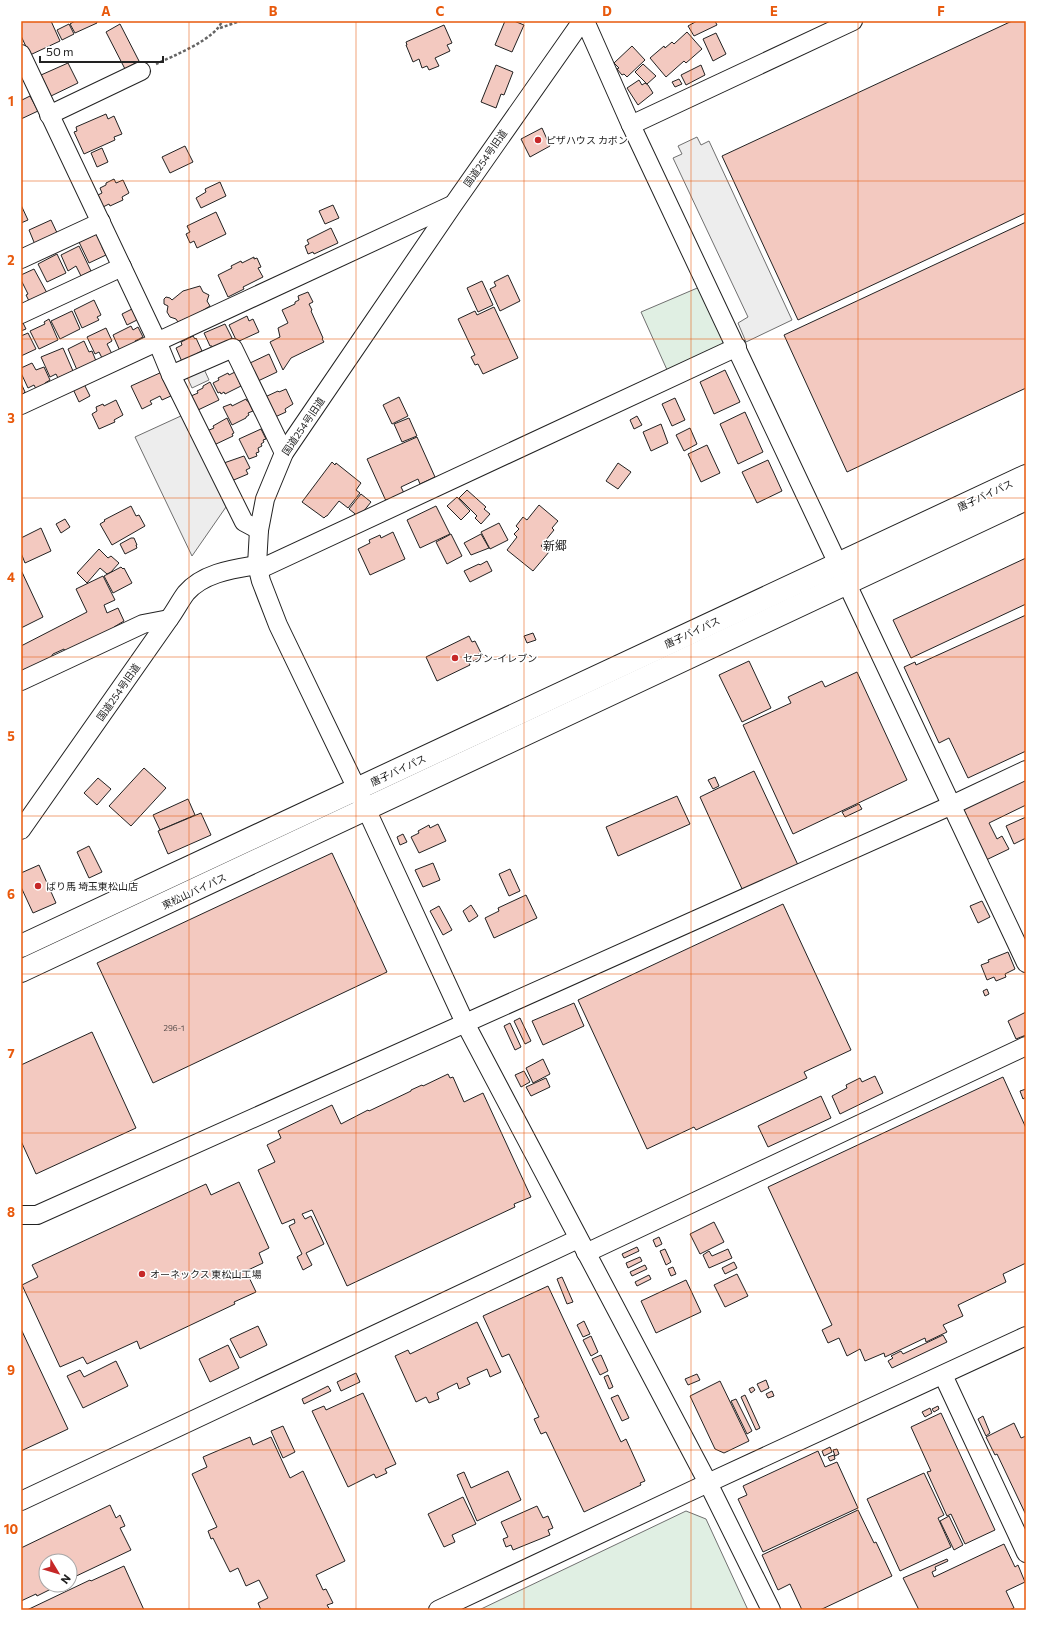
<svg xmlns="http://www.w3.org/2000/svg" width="1047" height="1631" viewBox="0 0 1047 1631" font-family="Commissioner,'Noto Sans JP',sans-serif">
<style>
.green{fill:#e0efe3;stroke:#6f6f6f}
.parking{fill:#ededed;stroke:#6f6f6f}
.building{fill:#f3c9c0;stroke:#222}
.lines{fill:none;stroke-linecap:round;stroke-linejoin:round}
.minor-casing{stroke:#222;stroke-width:20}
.highway-casing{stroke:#222;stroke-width:24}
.path{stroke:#646464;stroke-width:2.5;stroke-dasharray:3 2;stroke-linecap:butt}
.minor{stroke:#fff;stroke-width:18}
.highway{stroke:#fff;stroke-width:22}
.grid{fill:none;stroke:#e8590c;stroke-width:1;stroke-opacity:0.55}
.poi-dot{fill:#c62828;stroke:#fff;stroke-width:1.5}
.labels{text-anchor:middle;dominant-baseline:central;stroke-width:3;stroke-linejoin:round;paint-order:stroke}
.number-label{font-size:8px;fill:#564c4a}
.poi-label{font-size:10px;fill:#222;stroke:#fff;text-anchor:start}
.street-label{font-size:10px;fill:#222;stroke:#fff}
.quarter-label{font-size:12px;fill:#222;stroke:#fff}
.neatline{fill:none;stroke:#e8590c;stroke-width:1.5}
.grid-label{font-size:13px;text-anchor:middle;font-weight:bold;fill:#e8590c}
</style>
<rect width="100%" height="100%" fill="#fff"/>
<g class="green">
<path d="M702 286 725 338 721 347 668 372 641 312Z"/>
<path d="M686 1511 706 1519 748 1610H479Z"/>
</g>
<g class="parking">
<path d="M697 137 701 145 709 141 792 320 746 342 738 323 748 317 673 158 682 154 678 146Z"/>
<path d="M204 369 209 380 192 388 187 377Z"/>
<path d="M183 415 226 507 192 556 135 437Z"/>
</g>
<g class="building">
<path d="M21 21H51L60 41 30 55 21 36Z"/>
<path d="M75 21H96L97 23 75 33 70 24Z"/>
<path d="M505 21H514L524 25 512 52 495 45Z"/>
<path d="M697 21H715L717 25 694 36 688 26Z"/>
<path d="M1012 21H1026V213L798 320 722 156Z"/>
<path d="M69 24 74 34 62 40 57 30Z"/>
<path d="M120 24 139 61 125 69 106 32Z"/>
<path d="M444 25 452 43 447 45 450 51 435 58 439 66 429 70 427 66 422 68 419 59 413 62 406 45H407L406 42Z"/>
<path d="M687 32 702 49 686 63 684 61 666 77 650 58 664 46 665 48 672 42 674 44Z"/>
<path d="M716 33 726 54 713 61 703 39Z"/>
<path d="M632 46 645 60 627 77 624 74 622 75 617 69 619 68 614 63Z"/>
<path d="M68 63 78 83 51 96 41 75Z"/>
<path d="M643 64 656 76 647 84 635 72Z"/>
<path d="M496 65 513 72 504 95 501 94 496 108 481 102Z"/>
<path d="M701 65 705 75 686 85 681 75Z"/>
<path d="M679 79 682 84 675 87 672 82Z"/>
<path d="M639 80 642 85 645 83 648 85 653 93 638 105 627 88Z"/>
<path d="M30 96 38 111 21 119V97L22 100Z"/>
<path d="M106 114 108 119 114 116 122 134 114 137 115 140 84 154 74 132 77 131 76 127Z"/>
<path d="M542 128 550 146 530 157 521 139Z"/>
<path d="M185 146 193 162 170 173 162 157Z"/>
<path d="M102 148 108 162 97 167 91 153Z"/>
<path d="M114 179 116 183 123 180 129 193 122 197 123 200 110 206 109 204 103 207 98 195 102 193 100 188 106 185V183Z"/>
<path d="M220 182 226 196 201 208 196 198 206 192 205 189Z"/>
<path d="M21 205 28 220 21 223Z"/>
<path d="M333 205 339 218 325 224 319 211Z"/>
<path d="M216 212 226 234 197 248 194 241 190 243 186 234 190 232 187 226Z"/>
<path d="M51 220 59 237 36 247 29 230Z"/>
<path d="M1026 222V388L847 472 784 335Z"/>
<path d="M331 228 338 243 314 254 313 252 308 254 305 246 309 244 307 240Z"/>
<path d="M99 233 104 246 102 247 106 255 89 263 79 242Z"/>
<path d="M79 246 91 271 81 276 76 266 68 271 61 255Z"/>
<path d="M57 254 66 273 47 282 38 264Z"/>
<path d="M254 257V259L257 258 261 267 258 268 263 277 243 287 244 289 228 297 218 275 232 268 231 266 241 261 242 263Z"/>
<path d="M34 269 47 293 29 301 26 295 28 294 21 280V275Z"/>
<path d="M508 275 520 301 500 311 490 289 496 286 494 282Z"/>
<path d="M482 281 493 305 478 312 467 288Z"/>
<path d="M200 286 203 292 209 295 207 301 210 306 197 314 178 322 176 319 170 317 167 312 168 306 164 304V299L166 297 170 298 172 300 183 291Z"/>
<path d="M308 292 313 302 309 304 312 310 311 311 323 338 322 339 324 342 291 358 283 370 270 342 280 337 278 328 288 323 282 310 295 304V302L299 300 298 296Z"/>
<path d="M94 300 101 315 97 317 99 320 82 328 74 310Z"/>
<path d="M494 307 518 358 483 374 478 364 475 365 471 357 475 355 458 319 475 311 477 315Z"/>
<path d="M134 308 139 319 127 325 122 314Z"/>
<path d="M72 311 80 329 60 339 51 321Z"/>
<path d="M247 316 249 321 253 319 259 332 237 342 229 325Z"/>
<path d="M21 319 26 329 21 331Z"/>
<path d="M49 319 58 340 39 349 30 331 45 324 44 322Z"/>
<path d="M225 324 232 338 214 350 212 346H210L204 333Z"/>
<path d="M131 326 133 330 138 327 143 337 135 341 136 343 120 351 113 335Z"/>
<path d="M106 328 112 341 107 344 112 354 102 358 99 352 95 354 87 337Z"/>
<path d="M28 333 36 349 21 356V336Z"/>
<path d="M193 336 195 339 196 338 202 351 196 354 197 356 183 364 176 348 182 345 181 342Z"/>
<path d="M84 341 89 352 92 351 96 361 77 370 68 349Z"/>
<path d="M63 348 73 371 58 378 56 374 50 377 41 357Z"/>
<path d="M269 354 277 372 258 381 250 363Z"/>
<path d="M32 363 36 370 44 367 50 380 45 383V385L36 389 34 385 28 388 21 373V368Z"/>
<path d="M725 370 740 402 714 414 700 382Z"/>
<path d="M162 372 173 395 162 400 160 396 150 401 152 404 142 409 131 386Z"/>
<path d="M235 372 241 386 225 394 224 392 221 394 220 392 218 393 213 383 219 380 218 378 228 373 229 375Z"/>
<path d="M210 382 219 400 198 410 191 396 198 393 197 391 203 388V386Z"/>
<path d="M21 383 25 392 21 396Z"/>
<path d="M84 384 90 396 79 402 73 389Z"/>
<path d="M286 389 293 404 285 409 286 412 275 417 265 397 278 391 279 392Z"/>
<path d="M399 397 408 416 392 424 383 405Z"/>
<path d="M675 398 685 420 672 426 662 404Z"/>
<path d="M246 399 247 401H248L253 411 248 413 249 415 246 417V418L232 425 223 407 231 404 232 406Z"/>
<path d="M116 400 123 415 114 420 115 422 99 429 92 414 97 411 96 407 103 404 104 406Z"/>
<path d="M745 412 763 452 738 464 720 424Z"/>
<path d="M637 416 642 425 634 429 630 420Z"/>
<path d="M227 418 234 433 232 434 233 436 214 445 207 431 214 428 213 426Z"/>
<path d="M409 418 417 436 402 442 394 424Z"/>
<path d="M661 424 668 443 651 451 643 432Z"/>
<path d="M690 428 697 444 684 451 676 435Z"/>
<path d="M261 429 266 439 263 440 264 442 261 444 262 446 258 448 259 452 256 453 257 456 249 459 239 439Z"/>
<path d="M417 437 435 477 420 484 418 479 401 487 404 493 386 501 367 459Z"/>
<path d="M707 445 720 473 701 482 688 454Z"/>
<path d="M244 456 250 468 246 470 248 474 229 482 221 464Z"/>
<path d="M768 460 782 491 757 503 742 472Z"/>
<path d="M332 462 335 465 336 463 361 483 356 490 360 493 348 508 339 501 327 516H326L324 518 302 502Z"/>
<path d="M618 463 631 472 618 489 606 481Z"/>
<path d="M467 490 486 507 484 509 490 514 481 524 475 518 477 516 459 498Z"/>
<path d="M361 494 371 502 359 517 349 509Z"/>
<path d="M457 497 470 511 461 520 447 506Z"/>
<path d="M539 505 558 521 552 528 554 530 541 546 549 552 533 571 507 550 517 537 514 534 519 529 516 526 523 517 527 520Z"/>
<path d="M131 506 136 516 139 515 145 526 112 545 100 524 105 521 104 520Z"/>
<path d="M436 506 450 534 420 548 407 520Z"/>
<path d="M65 519 70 527 61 533 56 524Z"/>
<path d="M499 523 508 540 490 549 481 532Z"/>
<path d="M41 528 51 551 25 563 21 553V538Z"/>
<path d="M393 532 405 559 370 575 358 549 370 543 369 540 380 535 381 538Z"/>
<path d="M451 534 462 556 447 564 436 542Z"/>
<path d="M481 534 489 548 471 555 464 543Z"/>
<path d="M131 538H134L137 545H136L137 548 125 554 120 544Z"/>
<path d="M99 549 108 558 111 556 119 563 111 572 107 574 100 568 87 583 77 573Z"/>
<path d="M1026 558V604L911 658 893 620Z"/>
<path d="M487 561 492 571 470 582 464 571 479 564 480 565Z"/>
<path d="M121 567 123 569 124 568 132 583 113 593 104 576Z"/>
<path d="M21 570 43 617 21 628Z"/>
<path d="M103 576 115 600 104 605 107 613 118 608 124 621 114 627 115 629 66 653 64 649 53 654 51 657 21 675V646L87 612 76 589Z"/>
<path d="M1026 615V751L968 778 949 738 939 743 904 667 915 662 916 665Z"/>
<path d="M533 633 536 640 527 643 524 636Z"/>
<path d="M469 636 472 642 475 641 481 653 478 654 480 658 469 663 470 665 437 681 426 657Z"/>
<path d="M749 661 771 708 742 722 719 675Z"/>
<path d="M857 672 907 780 793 834 743 725 791 703 788 697 822 681 825 687Z"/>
<path d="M144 768 166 788 131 826 109 806Z"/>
<path d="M754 771 798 865 743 891 700 797Z"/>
<path d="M715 777 719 786 713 789 708 780Z"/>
<path d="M98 778 111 789 97 805 84 793Z"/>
<path d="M1026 778V805L989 823 997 839 1002 836 1009 849 986 860 961 809Z"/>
<path d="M677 796 690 824 618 856 606 827Z"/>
<path d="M188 799 195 815 160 830 153 815Z"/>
<path d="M859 804 862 809 845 817 842 812Z"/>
<path d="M201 813 211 835 168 854 158 831Z"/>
<path d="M1026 817V838L1014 844 1006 826Z"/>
<path d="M438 824 446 841 419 853 411 837 419 833 418 831 429 825 430 828Z"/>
<path d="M403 834 407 842 400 845 397 837Z"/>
<path d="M89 846 102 872 89 878 77 852Z"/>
<path d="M332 853 387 972 153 1083 97 963Z"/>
<path d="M433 863 440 880 423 887 415 870Z"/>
<path d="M39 865 56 903 33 913 21 887V873Z"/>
<path d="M510 869 520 891 509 896 499 874Z"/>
<path d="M526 895 537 918 494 938 485 918 499 911 498 908Z"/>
<path d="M982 901 990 917 978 923 970 906Z"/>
<path d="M783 904 851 1050 804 1072 807 1078 696 1130 694 1127 647 1149 578 1000Z"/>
<path d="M471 905 478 916 469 922 463 911Z"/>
<path d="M439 906 452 930 443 935 430 911Z"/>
<path d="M1008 952 1015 969 1005 974 1006 977 996 981 994 977 987 980 981 965 989 962 988 960Z"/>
<path d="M987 989 989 994 985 996 983 991Z"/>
<path d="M574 1003 584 1026 543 1045 532 1021Z"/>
<path d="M1026 1012V1035L1016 1039 1008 1021Z"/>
<path d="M520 1018 531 1041 525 1044 514 1021Z"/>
<path d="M510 1023 521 1047 515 1050 504 1026Z"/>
<path d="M92 1032 136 1128 36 1174 21 1141V1065Z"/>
<path d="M543 1059 550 1074 533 1083 526 1068Z"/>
<path d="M524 1071 530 1082 521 1087 515 1075Z"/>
<path d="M448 1074 450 1078 453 1077 464 1102 483 1093 531 1197 514 1204 515 1207 347 1286 312 1210 302 1214 305 1219 311 1216 324 1244 306 1253 312 1265 303 1270 297 1257 302 1254 289 1226 295 1223 294 1219 282 1224 258 1170 275 1162 267 1145 281 1138 278 1131 332 1105 341 1124 368 1110 369 1111 411 1091V1090L422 1085 423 1086Z"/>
<path d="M875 1076 883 1093 840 1114 832 1096 847 1088 846 1085 860 1078 862 1082Z"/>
<path d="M1003 1077 1026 1128V1263L1003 1274 1006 1282 958 1305 963 1316 943 1325 947 1332 926 1342 925 1338 885 1357 884 1353 865 1361 860 1349 847 1356 839 1338 828 1343 822 1330 832 1325 768 1187Z"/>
<path d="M546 1078 550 1087 531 1096 526 1087Z"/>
<path d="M1026 1089V1097L1023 1099 1020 1091Z"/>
<path d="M821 1096 831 1118 768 1147 758 1126Z"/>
<path d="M239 1182 269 1248 259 1253 263 1263 246 1271 256 1292 234 1302 235 1304 140 1349 137 1341 87 1364 83 1357 60 1367 22 1285 38 1277 32 1265 206 1184 211 1195Z"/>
<path d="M714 1222 724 1242 700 1254 690 1234Z"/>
<path d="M659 1237 662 1244 656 1247 653 1240Z"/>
<path d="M637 1247 639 1251 624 1258 622 1254Z"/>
<path d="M665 1249 671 1262 666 1265 660 1251Z"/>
<path d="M728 1249 732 1258 709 1268 703 1255 709 1251 712 1256Z"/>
<path d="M640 1257 642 1261 628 1268 626 1263Z"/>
<path d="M734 1262 737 1268 725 1274 722 1268Z"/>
<path d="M645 1265 647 1269 632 1276 630 1272Z"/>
<path d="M673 1267 676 1274 671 1276 668 1269Z"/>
<path d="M737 1274 748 1296 725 1307 714 1285Z"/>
<path d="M649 1275 651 1279 637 1286 635 1282Z"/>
<path d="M562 1277 573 1302 567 1304 557 1279Z"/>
<path d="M686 1280 701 1312 656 1333 641 1301Z"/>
<path d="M548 1286 621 1442 626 1439 645 1481 640 1483 641 1485 584 1512 546 1432 541 1434 534 1419 539 1417 509 1354 502 1357 483 1316Z"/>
<path d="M584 1321 590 1334 583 1337 577 1325Z"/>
<path d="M477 1322 501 1372 490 1377 487 1369 467 1378 470 1384 459 1389 457 1383 437 1393 439 1399 429 1403 426 1397 416 1402 395 1356 408 1350 410 1354Z"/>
<path d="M258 1326 267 1345 240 1358 230 1339Z"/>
<path d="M21 1329 68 1429 21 1451Z"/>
<path d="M943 1335 947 1342 892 1368 888 1361 893 1358 891 1356 901 1351 903 1354Z"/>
<path d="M591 1336 598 1352 591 1356 583 1340Z"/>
<path d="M228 1345 239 1368 210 1382 199 1359Z"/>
<path d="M601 1355 608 1371 600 1375 592 1359Z"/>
<path d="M116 1361 128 1386 83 1408 67 1376 80 1370 84 1377Z"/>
<path d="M356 1373 360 1382 341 1391 337 1382Z"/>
<path d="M697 1374 700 1380 688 1385 685 1379Z"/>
<path d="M608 1375 613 1387 609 1389 604 1377Z"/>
<path d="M766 1380 769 1388 761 1392 757 1384Z"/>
<path d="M720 1381 749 1441 724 1453 715 1449 690 1396Z"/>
<path d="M328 1386 331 1391 304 1404 302 1399Z"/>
<path d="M753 1387 755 1390 751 1393 749 1389Z"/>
<path d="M772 1391 774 1396 768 1398 766 1394Z"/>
<path d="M363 1393 396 1464 385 1469 387 1473 376 1478 374 1474 348 1487 312 1411 324 1406 326 1410Z"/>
<path d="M618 1395 629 1418 622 1421 611 1398Z"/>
<path d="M745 1395 760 1428 756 1430 741 1397Z"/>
<path d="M736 1399 752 1431 747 1434 731 1401Z"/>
<path d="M938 1406 939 1409 934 1412 932 1409Z"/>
<path d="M930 1408 932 1413 925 1417 922 1412Z"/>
<path d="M941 1413 995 1530 965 1544 951 1514 947 1516 927 1472 931 1471 911 1427Z"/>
<path d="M983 1416 990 1433 986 1436 978 1419Z"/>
<path d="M1014 1423 1021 1438 1026 1436V1515L997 1454 995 1455 986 1437Z"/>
<path d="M283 1426 295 1452 283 1458 271 1431Z"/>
<path d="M250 1437 253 1445 271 1437 290 1478 303 1471 345 1561 316 1575 323 1590 326 1589 333 1603 327 1605 330 1610H261L258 1603 268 1598 259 1580 246 1586 238 1568 230 1572 213 1538 211 1539 208 1531 217 1527 192 1474 207 1467 203 1457Z"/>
<path d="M830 1447 832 1452 824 1456 822 1451Z"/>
<path d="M837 1449 839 1454 835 1456 833 1450Z"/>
<path d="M818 1451 825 1467 837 1462 858 1508 763 1552 738 1499 747 1495 743 1486Z"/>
<path d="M834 1455 835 1459 830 1461 828 1457Z"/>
<path d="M508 1471 521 1500 477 1521 457 1475 464 1472 471 1488Z"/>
<path d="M924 1473 944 1515 938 1518 951 1547 900 1571 867 1499Z"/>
<path d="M463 1497 476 1524 452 1535 455 1542 444 1547 428 1514Z"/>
<path d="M110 1505 116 1518 120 1515 125 1526 120 1528 131 1550 70 1579V1561H46V1585H59L37 1596 36 1594 21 1601V1548Z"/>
<path d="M537 1506 543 1518 548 1516 553 1528 548 1530 550 1535 513 1550 511 1545 506 1547 503 1539 508 1537 501 1522Z"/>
<path d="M858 1510 874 1543 876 1542 892 1576 820 1610H802L790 1584 778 1590 762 1555Z"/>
<path d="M949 1516 963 1545 954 1550 940 1521Z"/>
<path d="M1004 1544 1015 1567 1018 1565 1025 1582 1006 1591 1014 1608 1009 1610H919L903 1578 947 1559 948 1561 935 1567 936 1570 932 1572 934 1577Z"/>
<path d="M124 1566 144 1610H27L90 1580 91 1581Z"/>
</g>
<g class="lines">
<g class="minor-casing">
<g id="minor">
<path d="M582 21 453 205 284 453 265 499 259 530 257 565 261 581 278 625 357 789 465 1023 708 1483 771 1610"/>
<path d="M585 21 631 125 838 564"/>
<path d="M21 54 157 341 171 375 244 522 259 530"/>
<path d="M49 115 141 71"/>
<path d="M631 125 853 21"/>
<path d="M21 259 101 222"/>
<path d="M21 314 122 267"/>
<path d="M171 375 233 348 284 453"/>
<path d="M21 405 452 205"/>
<path d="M258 570 737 347"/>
<path d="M847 584 1026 963"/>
<path d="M21 681 143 624 169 619"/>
<path d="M21 830 169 619C175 611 180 601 186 593 203 573 233 569 257 565"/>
<path d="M21 1215H37L952 805 1026 770"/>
<path d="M586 1253 1026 1046"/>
<path d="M943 1375 1026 1553"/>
<path d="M21 1501 578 1239"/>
<path d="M438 1610 708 1483 1026 1336"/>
</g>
</g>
<g class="highway-casing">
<g id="highway">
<path d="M21 946 1026 476"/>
<path d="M21 971 1026 499"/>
</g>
</g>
<g class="path">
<path d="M220 28 240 21"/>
<path d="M156 64C173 56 216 39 222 21"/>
</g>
<use href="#minor" class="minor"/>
<use href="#highway" class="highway"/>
</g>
<path class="grid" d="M189 21V1610M356 21V1610M524 21V1610M691 21V1610M858 21V1610M21 181H1026M21 339H1026M21 498H1026M21 657H1026M21 816H1026M21 974H1026M21 1133H1026M21 1292H1026M21 1450H1026"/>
<g class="poi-dot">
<circle cx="538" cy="140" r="4"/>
<circle cx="455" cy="658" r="4"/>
<circle cx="38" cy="886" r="4"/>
<circle cx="142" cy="1274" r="4"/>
</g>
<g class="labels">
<g class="number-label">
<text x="174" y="1028">296-1</text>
</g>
<g class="poi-label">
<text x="546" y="140">ピザハウス カポン</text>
<text x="463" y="658">セブン-イレブン</text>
<text x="46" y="886">ばり馬 埼玉東松山店</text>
<text x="150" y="1274">オーネックス 東松山工場</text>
</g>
<g class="street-label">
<text transform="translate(485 158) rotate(-55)">国道254号旧道</text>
<text transform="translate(303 426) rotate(-56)">国道254号旧道</text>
<text transform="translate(985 495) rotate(-25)">唐子バイパス</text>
<text transform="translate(692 632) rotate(-25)">唐子バイパス</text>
<text transform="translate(118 692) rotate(-55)">国道254号旧道</text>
<text transform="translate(398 770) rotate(-25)">唐子バイパス</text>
<text transform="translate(194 891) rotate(-25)">東松山バイパス</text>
</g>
<g class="quarter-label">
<text x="555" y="545">新郷</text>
</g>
</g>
<rect width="1047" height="1631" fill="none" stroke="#ffffff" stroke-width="44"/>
<g transform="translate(58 1573) rotate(128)"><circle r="19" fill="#ffffff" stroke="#a7a7a7"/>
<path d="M0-3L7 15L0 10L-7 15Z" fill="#c62828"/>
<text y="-6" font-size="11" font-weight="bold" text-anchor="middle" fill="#222222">N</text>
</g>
<path d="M40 56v6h123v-6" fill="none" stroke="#222222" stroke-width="2"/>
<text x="46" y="56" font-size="12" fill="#222222" stroke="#ffffff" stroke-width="3" paint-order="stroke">50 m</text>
<rect x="22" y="22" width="1003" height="1587" class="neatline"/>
<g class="grid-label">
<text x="106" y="16">A</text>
<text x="273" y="16">B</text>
<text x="440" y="16">C</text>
<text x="607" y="16">D</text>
<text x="774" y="16">E</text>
<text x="941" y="16">F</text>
<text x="11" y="106">1</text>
<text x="11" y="265">2</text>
<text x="11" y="423">3</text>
<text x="11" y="582">4</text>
<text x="11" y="741">5</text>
<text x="11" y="899">6</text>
<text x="11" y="1058">7</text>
<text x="11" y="1217">8</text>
<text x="11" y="1375">9</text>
<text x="11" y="1534">10</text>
</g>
</svg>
